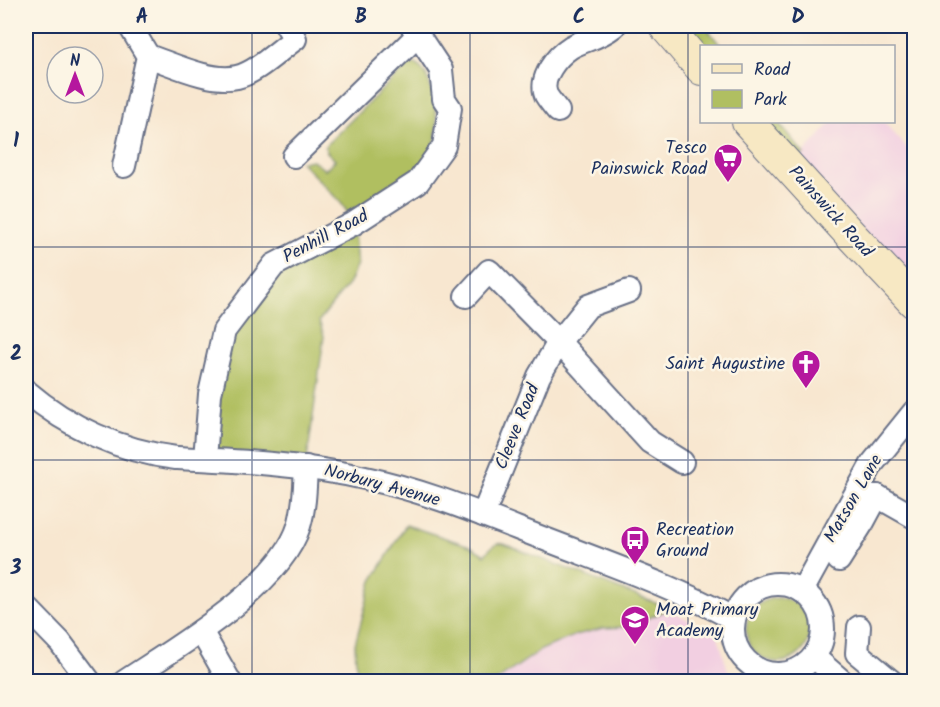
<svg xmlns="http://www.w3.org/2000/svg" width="940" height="707" viewBox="0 0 940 707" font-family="Kalam,sans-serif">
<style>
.built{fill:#f2cfe1}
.green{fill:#b0bf61;stroke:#667760;stroke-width:1.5}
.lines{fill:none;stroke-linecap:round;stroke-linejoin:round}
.minor-casing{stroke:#686f86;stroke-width:26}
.secondary-casing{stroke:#686f86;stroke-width:34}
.minor{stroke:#fff;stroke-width:22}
.secondary{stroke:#f7e8c3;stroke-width:32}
.grid{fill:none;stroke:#1b2f5e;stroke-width:1.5;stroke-opacity:0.55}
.labels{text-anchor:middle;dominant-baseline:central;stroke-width:5;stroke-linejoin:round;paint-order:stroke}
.poi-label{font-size:18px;fill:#1b2f5e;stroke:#fcf5e5;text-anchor:end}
.street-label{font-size:18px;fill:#1b2f5e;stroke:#fcf5e5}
.neatline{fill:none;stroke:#1b2f5e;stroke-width:2}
.grid-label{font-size:20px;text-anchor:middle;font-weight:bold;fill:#1b2f5e}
</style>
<rect width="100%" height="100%" fill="#fcf5e5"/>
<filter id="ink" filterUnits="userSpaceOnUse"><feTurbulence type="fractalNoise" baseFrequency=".0167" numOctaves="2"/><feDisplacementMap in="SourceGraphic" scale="12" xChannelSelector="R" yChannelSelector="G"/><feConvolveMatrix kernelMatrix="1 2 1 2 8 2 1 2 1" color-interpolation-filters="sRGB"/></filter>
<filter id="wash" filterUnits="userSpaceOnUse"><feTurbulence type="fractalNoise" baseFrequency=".008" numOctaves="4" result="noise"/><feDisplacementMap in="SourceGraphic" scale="24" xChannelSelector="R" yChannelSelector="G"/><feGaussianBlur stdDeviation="1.35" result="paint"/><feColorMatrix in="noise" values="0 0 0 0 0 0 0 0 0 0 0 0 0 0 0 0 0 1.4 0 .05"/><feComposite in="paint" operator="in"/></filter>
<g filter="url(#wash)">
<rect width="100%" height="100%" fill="#f8e7d0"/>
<g class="built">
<path d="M832 122H884L914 156V280L790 168Z"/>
<path d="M667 610 717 633 731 681 496 682 541 650 558 642 592 630 629 627Z"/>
</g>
<g class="green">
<path d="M667 26H705L721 46H702Z"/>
<path d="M416 64C429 74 430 85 434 100 437 115 439 136 432 150 420 175 373 200 350 216L341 203 301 162 312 160 325 170 335 160 327 152 325 147 327 144 407 65Z"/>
<path d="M748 122H778L804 154 790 168Z"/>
<path d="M353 224 357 264 349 283 319 321 324 336 306 467 205 459 224 331 274 265Z"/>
<path d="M406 525 470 546 485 555C490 548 495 542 504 544L666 607 667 610 628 627 604 628 576 635 541 650 496 681H357L355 644 372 581Z"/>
<circle cx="778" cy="630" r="32"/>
</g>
</g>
<g filter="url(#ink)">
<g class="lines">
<g class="minor-casing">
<g id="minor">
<path d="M148 56C172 64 211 83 237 77 256 73 279 50 295 39L287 26"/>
<path d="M558 111C554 106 549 100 546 95 539 78 557 56 571 47 586 39 599 38 614 26"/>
<path d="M294 156 418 35"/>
<path d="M124 166 148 56 130 26"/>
<path d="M466 296 489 271 559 342 650 442 682 462"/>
<path d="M26 391C68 427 120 451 176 458 239 461 304 464 365 478 428 491 490 518 550 541 612 565 675 587 734 619"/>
<path d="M205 459 210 394 224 331 274 265 353 224 418 182 444 146 450 108 444 99 441 70 412 26"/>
<path d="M862 496H877L914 517"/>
<path d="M483 515 539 376 559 342 588 306 629 291"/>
<path d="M839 560 863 522 877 496"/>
<circle cx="778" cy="629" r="45"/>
<path d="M802 591 872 464 914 412"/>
<path d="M26 607 60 642 90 682"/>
<path d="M859 627 857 653 892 682"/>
<path d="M201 631 230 682"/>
<path d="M814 657 843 682"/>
<path d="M124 682C177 647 280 587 299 526 305 506 305 486 306 467"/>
</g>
</g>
<g class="secondary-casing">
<g id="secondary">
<path d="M665 26 702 69"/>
<path d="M748 122 850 234 914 302"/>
</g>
</g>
<use href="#minor" class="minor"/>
<use href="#secondary" class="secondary"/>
</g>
</g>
<path class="grid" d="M252 26V682M470 26V682M688 26V682M26 247H914M26 460H914"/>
<defs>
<g id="supermarket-pin" transform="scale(1.5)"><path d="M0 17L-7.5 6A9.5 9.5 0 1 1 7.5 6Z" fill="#b5179e" stroke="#fcf5e5"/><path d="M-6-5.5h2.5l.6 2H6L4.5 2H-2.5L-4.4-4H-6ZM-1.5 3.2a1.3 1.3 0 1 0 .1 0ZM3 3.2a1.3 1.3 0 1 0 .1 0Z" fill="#fff"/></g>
<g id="church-pin" transform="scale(1.5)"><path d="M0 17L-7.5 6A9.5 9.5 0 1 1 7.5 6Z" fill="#b5179e" stroke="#fcf5e5"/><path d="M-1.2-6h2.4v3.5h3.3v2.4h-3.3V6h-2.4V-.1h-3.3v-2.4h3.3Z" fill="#fff"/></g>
<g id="bus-pin" transform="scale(1.5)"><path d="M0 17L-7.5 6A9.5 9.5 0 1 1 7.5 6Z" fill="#b5179e" stroke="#fcf5e5"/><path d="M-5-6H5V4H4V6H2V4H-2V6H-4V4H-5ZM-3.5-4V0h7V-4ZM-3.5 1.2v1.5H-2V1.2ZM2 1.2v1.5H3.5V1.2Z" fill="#fff"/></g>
<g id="school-pin" transform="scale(1.5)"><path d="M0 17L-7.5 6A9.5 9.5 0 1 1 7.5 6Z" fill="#b5179e" stroke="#fcf5e5"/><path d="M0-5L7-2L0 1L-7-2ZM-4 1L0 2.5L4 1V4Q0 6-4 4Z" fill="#fff"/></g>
</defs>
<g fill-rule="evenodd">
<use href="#supermarket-pin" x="728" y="158"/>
<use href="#church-pin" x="806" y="364"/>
<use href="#bus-pin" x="635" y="540"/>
<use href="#school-pin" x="635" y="620"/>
</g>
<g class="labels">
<g class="poi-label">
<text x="707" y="148">Tesco<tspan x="707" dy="21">Painswick Road</tspan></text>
<text x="785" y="364">Saint Augustine</text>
<text x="656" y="530" text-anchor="start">Recreation<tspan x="656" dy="21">Ground</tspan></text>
<text x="656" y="610" text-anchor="start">Moat Primary<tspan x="656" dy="21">Academy</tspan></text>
</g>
<g class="street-label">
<text transform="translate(830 212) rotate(48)">Painswick Road</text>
<text transform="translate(326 237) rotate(-28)">Penhill Road</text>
<text transform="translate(518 427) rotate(-68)">Cleeve Road</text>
<text transform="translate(382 486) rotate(15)">Norbury Avenue</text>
<text transform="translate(854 499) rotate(-60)">Matson Lane</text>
</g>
</g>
<rect width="940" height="707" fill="none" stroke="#fcf5e5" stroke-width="66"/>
<rect x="700" y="45" width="195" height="78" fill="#fcf5e5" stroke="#a2a6af" stroke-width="1.5"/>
<rect x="712" y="64" width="30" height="9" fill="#f7e8c3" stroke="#a2a6af" stroke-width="1.5"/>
<text x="754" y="75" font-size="18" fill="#1b2f5e">Road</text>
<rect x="712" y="90" width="30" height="18" fill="#b0bf61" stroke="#a2a6af" stroke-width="1.5"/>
<text x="754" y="105" font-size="18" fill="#1b2f5e">Park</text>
<g transform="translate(75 75)"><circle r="28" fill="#fcf5e5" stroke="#a2a6af" stroke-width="1.5"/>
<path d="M0-4.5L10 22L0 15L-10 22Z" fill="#b5179e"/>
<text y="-9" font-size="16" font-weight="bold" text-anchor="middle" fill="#1b2f5e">N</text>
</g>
<rect x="33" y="33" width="874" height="641" class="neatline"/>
<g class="grid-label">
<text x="142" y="23">A</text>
<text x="361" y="23">B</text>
<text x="579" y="23">C</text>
<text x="798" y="23">D</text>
<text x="16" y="147">1</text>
<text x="16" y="360">2</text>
<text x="16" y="574">3</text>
</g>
</svg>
